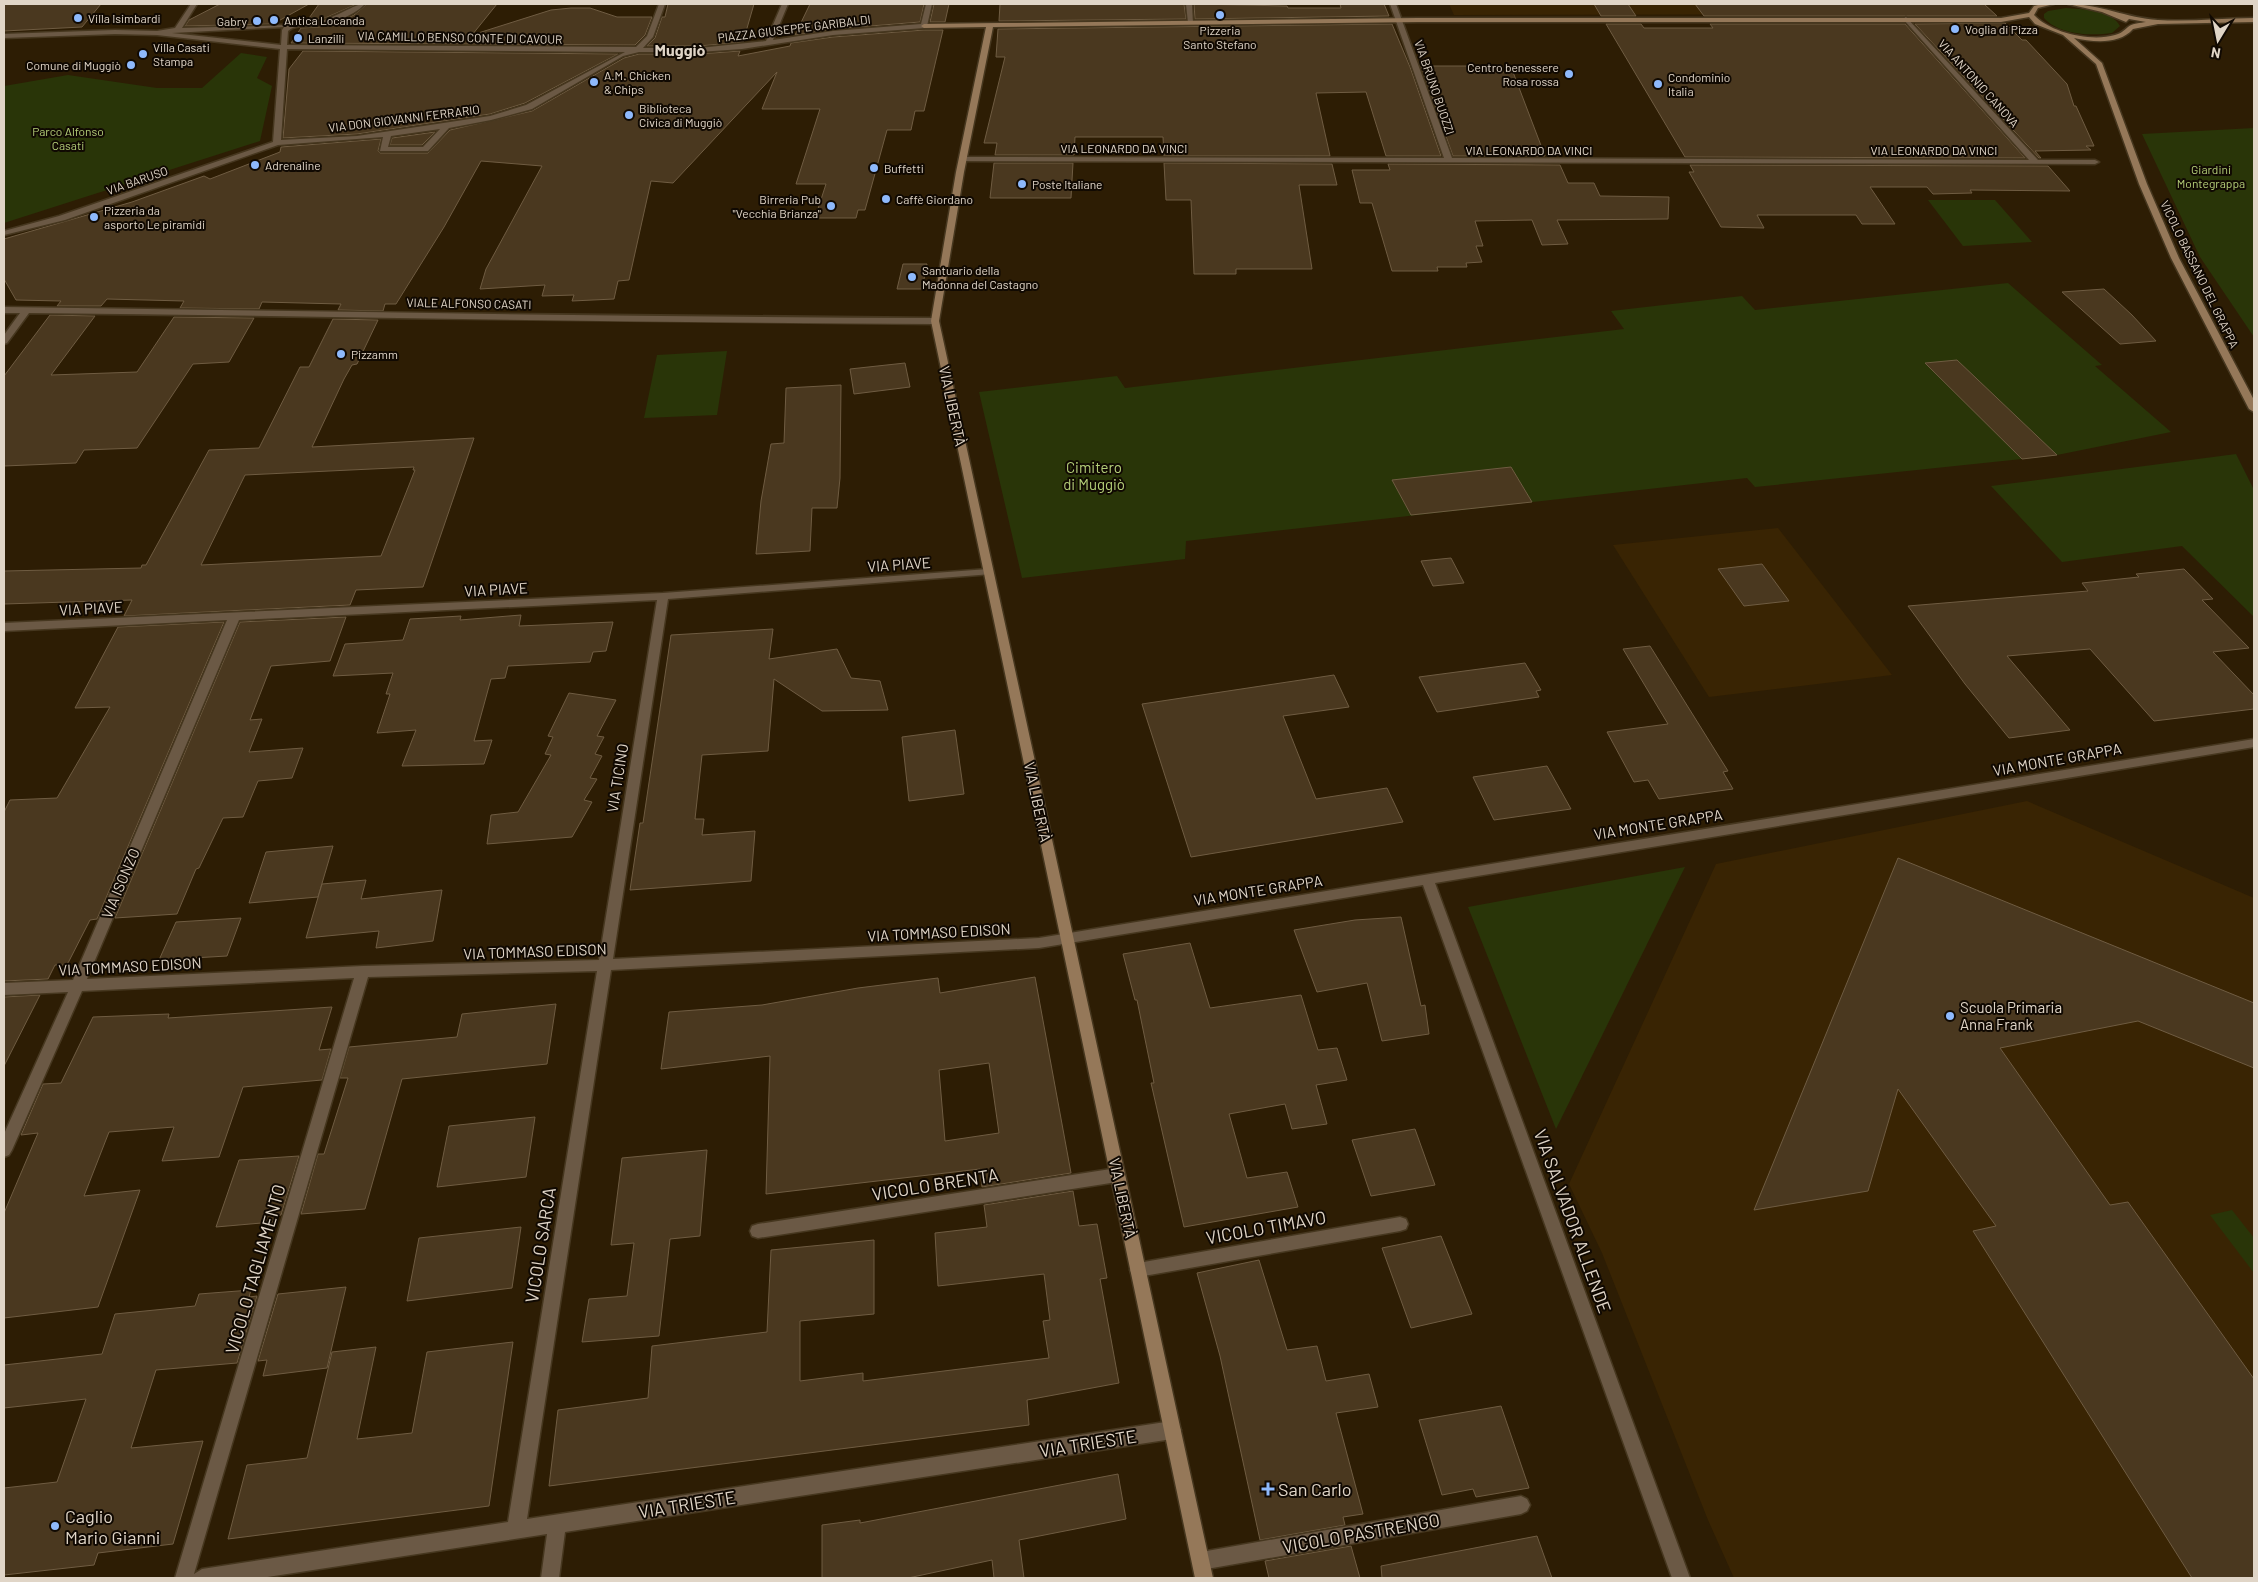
<svg xmlns="http://www.w3.org/2000/svg" width="2258" height="1582" viewBox="0 0 2258 1582" font-family="Barlow,sans-serif">
<style>
.built{fill:#392403}
.green{fill:#293508}
.building{fill:#4a381f;stroke:#6f5c42;fill-rule:evenodd}
.lines{fill:none;stroke-linecap:round;stroke-linejoin:round}
.street-casing{stroke:#46371f;stroke-width:3}
.secondary-casing{stroke:#46371f;stroke-width:3}
.street{fill:#6b5945;fill-rule:evenodd}
.secondary{fill:#957859;fill-rule:evenodd}
.poi-dot{fill:#8eb9fc;stroke:#100902;stroke-width:2}
.labels{text-anchor:middle;dominant-baseline:central;stroke-width:4;stroke-linejoin:round;paint-order:stroke}
.far-poi-label{font-size:12px;fill:#e0d5c7;stroke:#100902;text-anchor:start}
.far-street-label{font-size:12px;fill:#e0d5c7;stroke:#100902}
.far-park-label{font-size:12px;fill:#b5cf79;stroke:#100902}
.street-label{font-size:15px;fill:#e0d5c7;stroke:#100902}
.park-label{font-size:15px;fill:#b5cf79;stroke:#100902}
.poi-label{font-size:15px;fill:#e0d5c7;stroke:#100902;text-anchor:start}
.far-district-label{font-size:16px;font-weight:bold;fill:#e0d5c7;stroke:#100902}
.near-street-label{font-size:18px;fill:#e0d5c7;stroke:#100902}
.near-poi-label{font-size:18px;fill:#e0d5c7;stroke:#100902;text-anchor:start}
</style>
<rect width="100%" height="100%" fill="#2d1d04"/>
<g class="built">
<path d="M1449 4H1832L1840 14 1454 15Z"/>
<path d="M1778 528 1892 675 1709 697 1613 545Z"/>
<path d="M2027 801 2254 898V1578H1734L1708 1520 1602 1253 1569 1184 1716 864Z"/>
</g>
<g class="green">
<path d="M2066 8C2082 9 2112 10 2120 26L2112 33C2091 36 2059 35 2044 18V14L2048 11Z"/>
<path d="M241 53 267 57 257 78 272 86 260 141 4 223V86L68 75 157 88H202Z"/>
<path d="M2254 128V337L2200 257 2142 134Z"/>
<path d="M1928 200H1995L2032 242 1963 246Z"/>
<path d="M2008 283 2102 365 2095 366 2171 432 2057 455 2022 459 1755 487 1747 478 1186 541 1185 559 1022 578 979 392 1117 376 1125 388 1624 329 1611 311 1742 296 1755 310Z"/>
<path d="M727 351 717 415 644 418 657 355Z"/>
<path d="M2236 454 2254 490V617L2182 546 2062 562 1991 486Z"/>
<path d="M1685 867 1556 1129 1468 907Z"/>
<path d="M2232 1210 2254 1238V1273L2210 1215Z"/>
</g>
<g class="building">
<path d="M4 4H101L82 27 4 31Z"/>
<path d="M220 4H309L273 24 185 26 189 20Z"/>
<path d="M319 4H357L325 18 307 21Z"/>
<path d="M367 4H497L472 35 551 10 571 8H590L617 17H652L645 35 635 45 291 43 301 28 319 27 341 21 354 15Z"/>
<path d="M668 4H754L743 42 699 46H647L655 38 662 17H665Z"/>
<path d="M810 4H924L920 22 833 29 795 35Z"/>
<path d="M934 4H949L945 22H930Z"/>
<path d="M1000 4H1184L1186 19 999 21Z"/>
<path d="M1194 4 1287 6 1288 8H1341L1340 4H1384L1389 16 1195 19Z"/>
<path d="M1594 4H1628L1636 16H1601Z"/>
<path d="M1695 4H1984L1997 16H1704Z"/>
<path d="M2005 23 2022 40H2026L2067 84 2074 106H2076L2094 146H2086L2091 150 2035 151 2041 158H2039L1915 24Z"/>
<path d="M1392 24 1410 67 1441 156H1386L1366 92 1316 93 1330 156H1164L1163 137H1075L1074 155H995L997 143H984L1005 57H996L998 29Z"/>
<path d="M1606 24H1641L1644 28H1713L1710 24H1905L2025 158 1685 157Z"/>
<path d="M924 30H943L924 111H915L911 130H887L865 210H858L856 218H815L826 184H796L820 109H762L777 72 673 183 651 181 629 280 618 281 614 299 572 301 574 295 542 296 545 285 480 289 486 269 542 166 481 161 444 227 396 304H385L383 311 338 310 341 304 262 302 259 309 180 308 184 301 107 299 101 306H57L61 301 16 300 4 279V239L132 202 204 176 210 179 280 152 281 147 381 139 378 151 380 153H428L450 130 532 111 624 58 639 54H699L740 51 738 56 790 46 791 43 833 37Z"/>
<path d="M303 51 618 54 525 103 490 114 357 134 283 138 289 69Z"/>
<path d="M1421 66H1486L1488 72H1513L1545 156H1453Z"/>
<path d="M435 132 422 145H390L392 138Z"/>
<path d="M994 163H1073L1071 198H990Z"/>
<path d="M1164 163 1332 164 1337 185H1299L1312 269H1236V274H1194L1191 200H1166Z"/>
<path d="M1388 164 1560 165 1568 183H1594L1600 196 1669 197 1668 219 1557 220 1568 244 1542 245 1532 220 1475 221 1483 246H1476L1482 262 1466 263 1467 267H1437L1438 271H1392L1372 203H1360L1352 170H1390Z"/>
<path d="M1690 165 2048 166 2070 191 1970 190 1972 193 1933 194 1927 187H1870L1895 224H1862L1856 215H1757L1764 228 1721 227 1689 172H1694Z"/>
<path d="M903 264H927L922 289H897Z"/>
<path d="M2104 289 2132 315 2156 341 2120 344 2062 292Z"/>
<path d="M50 315 95 316 51 375 137 372 174 317 254 318 229 362 193 364 137 448 84 450 76 463 4 466V376Z"/>
<path d="M333 319 378 320 357 364 352 365 344 379 312 447 474 438 423 587 356 590 350 605 124 616 132 600 4 604V571L141 568 142 565H146L209 450 259 448 300 367H309ZM414 467 413 470H415L381 556 201 565 245 475Z"/>
<path d="M1957 360 2057 455 2022 459 1925 363Z"/>
<path d="M905 363 910 387 854 394 850 369Z"/>
<path d="M841 385 840 478 837 508H812L810 551 756 554 761 501 771 444 784 443 786 388Z"/>
<path d="M1511 467 1532 502 1411 515 1392 480Z"/>
<path d="M1451 558 1464 583 1433 586 1421 561Z"/>
<path d="M1762 564 1789 601 1744 606 1718 569Z"/>
<path d="M2184 569 2213 599 2202 600 2249 648 2213 652 2254 695V709L2154 721 2090 649 2007 656 2070 730 2009 738 1965 684 1908 606 2088 591 2082 583 2139 577 2136 574Z"/>
<path d="M521 615 519 626 613 622 606 651 593 652 590 662 508 666 505 678 491 679 474 741 492 740 484 764 402 766 416 730 377 733 390 694H386L393 673 333 676 345 644 403 640 410 619 461 616 460 620Z"/>
<path d="M346 617 330 661 271 666 250 720 262 719 249 752 303 748 292 778 258 781 243 817 223 818 199 868 196 869 177 914 115 918 240 622Z"/>
<path d="M224 622 97 919 90 920 67 965H55L48 979 4 981V812L10 800 57 798 110 707 75 708 118 627Z"/>
<path d="M773 629 769 659 837 649 851 678 880 681 888 710 822 711 774 679 768 751 702 755 695 819H704L702 835 755 831 751 881 630 890 640 823H643L671 635Z"/>
<path d="M1650 646 1728 771 1723 772 1733 789 1659 799 1648 780 1634 782 1607 732 1668 724 1623 649Z"/>
<path d="M1525 663 1541 690 1536 691 1539 697 1437 712 1419 677Z"/>
<path d="M1334 675 1349 707 1283 716 1316 799 1387 788 1403 822 1191 857 1142 704Z"/>
<path d="M569 693 616 700 597 736 604 737 595 754 602 756 590 778 597 779 584 800 592 802 572 837 487 844 491 815 518 812 551 755 545 754 553 737 548 736Z"/>
<path d="M955 730 964 794 909 801 902 737Z"/>
<path d="M1547 766 1571 809 1494 820 1473 777Z"/>
<path d="M333 846 318 897 249 903 266 852Z"/>
<path d="M1898 858 2254 1003V1068L2138 1021 2000 1048 2110 1205 2128 1202 2254 1379V1578H2192L1973 1231 1996 1226 1898 1089 1868 1191 1754 1210Z"/>
<path d="M366 880 361 899 442 890 433 941 376 948 379 931 306 938 322 884Z"/>
<path d="M1401 917 1421 1006 1425 1005 1429 1034 1382 1041 1367 983 1317 992 1294 930 1355 920Z"/>
<path d="M241 918 227 956 159 960 176 922Z"/>
<path d="M1190 943 1210 1008 1301 995 1318 1050 1337 1048 1347 1080 1316 1085 1327 1124 1292 1129 1285 1104 1229 1114 1247 1178 1287 1172 1298 1207 1184 1227 1151 1083H1154L1137 1000H1135L1123 954Z"/>
<path d="M1035 977 1071 1173 982 1187 980 1169 766 1194 770 1056 661 1069 669 1012 762 1005 858 988 938 978 940 993ZM989 1063 999 1133 945 1141 939 1070Z"/>
<path d="M40 995 4 1066V997Z"/>
<path d="M556 1004 547 1064 402 1079 365 1209 301 1214 318 1154H324L348 1078H340L349 1047 457 1037 462 1014Z"/>
<path d="M332 1007 319 1050 331 1049 322 1080 243 1087 219 1157 162 1161 174 1127 109 1132 84 1196 140 1190 98 1307 4 1318V1213L38 1133 21 1135 43 1084 61 1083 93 1017 169 1014 168 1018Z"/>
<path d="M535 1117 526 1177 437 1187 449 1126Z"/>
<path d="M1415 1129 1435 1185 1371 1196 1352 1140Z"/>
<path d="M707 1150 700 1236 670 1239 659 1336 582 1342 589 1299 627 1296 634 1243 611 1245 622 1158Z"/>
<path d="M299 1156 281 1215 275 1216 273 1222 216 1227 239 1160Z"/>
<path d="M1073 1191 1079 1226 1097 1224 1107 1278 1100 1279 1119 1383 1027 1400 1029 1425 549 1486 558 1410 648 1398 652 1346 767 1332 771 1250 874 1240V1314L800 1321V1381L863 1373V1381L1049 1358 1043 1321 1050 1320 1044 1274 938 1286 935 1233 987 1227 984 1205Z"/>
<path d="M521 1227 512 1288 407 1301 419 1238Z"/>
<path d="M1441 1236 1472 1314 1411 1328 1382 1248Z"/>
<path d="M1259 1260 1287 1350 1317 1346 1326 1381 1369 1374 1378 1407 1336 1413 1363 1514 1343 1517 1345 1525 1260 1540 1220 1356 1197 1273Z"/>
<path d="M346 1287 327 1368 263 1376 267 1360 258 1361 278 1294Z"/>
<path d="M251 1290 249 1297 257 1296 237 1363 156 1370 131 1448 203 1441 173 1544 98 1553 94 1565 4 1575V1488L57 1482 86 1399 4 1408V1365L102 1354 115 1314 195 1306 199 1294Z"/>
<path d="M513 1342 489 1506 228 1539 247 1465 307 1458 332 1352 376 1347 357 1439 412 1433 427 1352Z"/>
<path d="M1501 1406 1529 1488 1476 1497 1473 1489 1442 1495 1419 1420Z"/>
<path d="M1118 1474 1126 1519 1019 1540 1024 1578H994L992 1560 908 1578H822V1525L860 1520V1523Z"/>
<path d="M1537 1536 1552 1578H1382L1381 1566Z"/>
<path d="M1351 1546 1360 1578H1269L1265 1561Z"/>
</g>
<g class="lines">
<g class="street-casing">
<g id="street">
<path d="M191 4H197L182 28C226 26 276 28 320 21 335 18 356 3 365 4 351 18 330 24 311 26 303 27 295 25 288 31L287 45 636 47 647 36 659 4H665L653 37 643 48H699L766 41 782 4H788L773 40 833 31 921 24 926 4H932L927 26 924 28 833 35 742 49 699 52H639L623 56 532 109 491 120 449 128 428 151H380L383 137 278 145 65 220 4 235V231L59 216 273 142 280 49 157 35 115 34 4 38V34L115 30 157 31 175 28ZM284 27 282 30 281 45 172 33ZM287 49 625 52 526 105 490 116 357 136 281 140ZM440 129 423 147H388L391 136Z"/>
<path d="M1186 4H1192L1193 24 1188 23Z"/>
<path d="M1390 4H1396L1452 158 2029 160 1904 20 1903 19 1906 17 2038 160H2095L2099 162 2095 164 963 161 959 159 963 157 1444 158Z"/>
<path d="M4 307C314 311 625 317 935 318L939 321 935 324C633 323 331 316 29 313L7 343 4 344V335L20 313H4Z"/>
<path d="M988 569 993 572 992 574 668 599 613 959 1039 938 2254 739V747L1435 883 1690 1578H1672L1423 885 1039 948 611 970 527 1519 1172 1421 1178 1424 1181 1430 1178 1436 1172 1439 565 1532 559 1578H541L547 1534 261 1578H175L354 978 82 991 12 1150 9 1155 4 1157V1134L68 992 4 995V983L73 980 227 620 4 631V623L663 593ZM657 600 599 960 363 966 87 979 239 620ZM597 971 508 1522 202 1569 194 1574 368 977Z"/>
<path d="M1117 1168 1122 1170 1125 1175 1122 1180 1117 1182 758 1238 752 1236 750 1231 752 1226 758 1224Z"/>
<path d="M1400 1217 1406 1219 1408 1224 1406 1229 1400 1231 1138 1277 1132 1275 1130 1270 1132 1265 1138 1263Z"/>
<path d="M1521 1496 1527 1499 1530 1505 1527 1511 1521 1514 1201 1570 1195 1567 1192 1561 1195 1555 1201 1552Z"/>
</g>
</g>
<g class="secondary-casing">
<path id="secondary" d="M2042 4H2054L2038 8 2034 15C2051 33 2091 42 2115 35 2122 33 2123 31 2128 27 2132 23 2141 23 2146 22L2129 19 2126 22 2102 12 2068 4C2099 4 2127 18 2158 20 2190 22 2222 18 2254 18V22L2158 24 2133 29C2119 45 2093 42 2074 38L2102 63 2147 184 2179 258 2254 400V412L2249 409 2171 258 2139 184 2096 64 2063 35 2035 24 2029 17 2001 22H1418L993 27 964 172 939 321 1213 1578H1195L931 321 956 172 986 27 924 28 921 26 924 24 1418 18H2001L2029 13 2034 6Z"/>
</g>
<use href="#street" class="street"/>
<use href="#secondary" class="secondary"/>
</g>
<g class="poi-dot">
<circle cx="1220" cy="15" r="5"/>
<circle cx="78" cy="18" r="5"/>
<circle cx="274" cy="20" r="5"/>
<circle cx="257" cy="21" r="5"/>
<circle cx="1955" cy="29" r="5"/>
<circle cx="298" cy="38" r="5"/>
<circle cx="143" cy="54" r="5"/>
<circle cx="131" cy="65" r="5"/>
<circle cx="1569" cy="74" r="5"/>
<circle cx="594" cy="82" r="5"/>
<circle cx="1658" cy="84" r="5"/>
<circle cx="629" cy="115" r="5"/>
<circle cx="255" cy="165" r="5"/>
<circle cx="874" cy="168" r="5"/>
<circle cx="1022" cy="184" r="5"/>
<circle cx="886" cy="199" r="5"/>
<circle cx="831" cy="206" r="5"/>
<circle cx="94" cy="217" r="5"/>
<circle cx="912" cy="277" r="5"/>
<circle cx="341" cy="354" r="5"/>
<circle cx="1950" cy="1016" r="5"/>
<path d="M1265.5 1481.5h5v5h5v5h-5v5h-5v-5h-5v-5h5z"/>
<circle cx="55" cy="1526" r="5"/>
</g>
<g class="labels">
<g class="far-poi-label">
<text x="88" y="18">Villa Isimbardi</text>
<text x="284" y="20">Antica Locanda</text>
<text x="247" y="21" text-anchor="end">Gabry</text>
<text x="1965" y="29">Voglia di Pizza</text>
<text x="1220" y="30" text-anchor="middle">Pizzeria<tspan x="1220" dy="14">Santo Stefano</tspan></text>
<text x="308" y="38">Lanzilli</text>
<text x="153" y="47">Villa Casati<tspan x="153" dy="14">Stampa</tspan></text>
<text x="121" y="65" text-anchor="end">Comune di Muggiò</text>
<text x="1559" y="67" text-anchor="end">Centro benessere<tspan x="1559" dy="14">Rosa rossa</tspan></text>
<text x="604" y="75">A.M. Chicken<tspan x="604" dy="14">&amp; Chips</tspan></text>
<text x="1668" y="77">Condominio<tspan x="1668" dy="14">Italia</tspan></text>
<text x="639" y="108">Biblioteca<tspan x="639" dy="14">Civica di Muggiò</tspan></text>
<text x="265" y="165">Adrenaline</text>
<text x="884" y="168">Buffetti</text>
<text x="1032" y="184">Poste Italiane</text>
<text x="821" y="199" text-anchor="end">Birreria Pub<tspan x="821" dy="14">"Vecchia Brianza"</tspan></text>
<text x="896" y="199">Caffè Giordano</text>
<text x="104" y="210">Pizzeria da<tspan x="104" dy="14">asporto Le piramidi</tspan></text>
<text x="922" y="270">Santuario della<tspan x="922" dy="14">Madonna del Castagno</tspan></text>
<text x="351" y="354">Pizzamm</text>
</g>
<g class="far-street-label">
<text transform="translate(794 28) rotate(-7)">PIAZZA GIUSEPPE GARIBALDI</text>
<text transform="translate(460 37) rotate(1)">VIA CAMILLO BENSO CONTE DI CAVOUR</text>
<text transform="translate(1979 83) rotate(48)">VIA ANTONIO CANOVA</text>
<text transform="translate(1435 87) rotate(71)">VIA BRUNO BUOZZI</text>
<text transform="translate(404 118) rotate(-7)">VIA DON GIOVANNI FERRARIO</text>
<text x="1124" y="148">VIA LEONARDO DA VINCI</text>
<text x="1529" y="150">VIA LEONARDO DA VINCI</text>
<text x="1934" y="150">VIA LEONARDO DA VINCI</text>
<text transform="translate(137 180) rotate(-19)">VIA BARUSO</text>
<text transform="translate(2200 274) rotate(64)">VICOLO BASSANO DEL GRAPPA</text>
<text transform="translate(469 303) rotate(1)">VIALE ALFONSO CASATI</text>
</g>
<g class="far-park-label">
<text x="68" y="131">Parco Alfonso<tspan x="68" dy="14">Casati</tspan></text>
<text x="2211" y="169">Giardini<tspan x="2211" dy="14">Montegrappa</tspan></text>
</g>
<g class="street-label">
<text transform="translate(953 406) rotate(78)">VIA LIBERTÀ</text>
<text transform="translate(899 564) rotate(-4)">VIA PIAVE</text>
<text transform="translate(496 589) rotate(-3)">VIA PIAVE</text>
<text transform="translate(91 608) rotate(-3)">VIA PIAVE</text>
<text transform="translate(2057 759) rotate(-10)">VIA MONTE GRAPPA</text>
<text transform="translate(617 778) rotate(-81)">VIA TICINO</text>
<text transform="translate(1038 802) rotate(78)">VIA LIBERTÀ</text>
<text transform="translate(1658 824) rotate(-9)">VIA MONTE GRAPPA</text>
<text transform="translate(120 883) rotate(-67)">VIA ISONZO</text>
<text transform="translate(1258 890) rotate(-9)">VIA MONTE GRAPPA</text>
<text transform="translate(939 932) rotate(-3)">VIA TOMMASO EDISON</text>
<text transform="translate(535 951) rotate(-2)">VIA TOMMASO EDISON</text>
<text transform="translate(130 966) rotate(-3)">VIA TOMMASO EDISON</text>
<text transform="translate(1123 1198) rotate(78)">VIA LIBERTÀ</text>
</g>
<g class="park-label">
<text x="1094" y="467">Cimitero<tspan x="1094" dy="17">di Muggiò</tspan></text>
</g>
<g class="poi-label">
<text x="1960" y="1007">Scuola Primaria<tspan x="1960" dy="17">Anna Frank</tspan></text>
</g>
<g class="far-district-label">
<text x="680" y="49">Muggiò</text>
</g>
<g class="near-street-label">
<text transform="translate(935 1184) rotate(-9)">VICOLO BRENTA</text>
<text transform="translate(1573 1221) rotate(70)">VIA SALVADOR ALLENDE</text>
<text transform="translate(1266 1227) rotate(-10)">VICOLO TIMAVO</text>
<text transform="translate(540 1245) rotate(-81)">VICOLO SARCA</text>
<text transform="translate(255 1269) rotate(-74)">VICOLO TAGLIAMENTO</text>
<text transform="translate(1088 1443) rotate(-9)">VIA TRIESTE</text>
<text transform="translate(687 1504) rotate(-9)">VIA TRIESTE</text>
<text transform="translate(1361 1533) rotate(-10)">VICOLO PASTRENGO</text>
</g>
<g class="near-poi-label">
<text x="1278" y="1489">San Carlo</text>
<text x="65" y="1516">Caglio<tspan x="65" dy="21">Mario Gianni</tspan></text>
</g>
</g>
<rect width="2258" height="1582" fill="none" stroke="#e0d5c7" stroke-width="10"/>
<g transform="translate(2218 40) rotate(190)" stroke="#100902" stroke-width="4" paint-order="stroke">
<path d="M0-4L9 19L0 12L-9 19Z" fill="#e0d5c7"/>
<text y="-8" font-size="14" font-weight="bold" text-anchor="middle" fill="#e0d5c7">N</text>
</g>
</svg>
